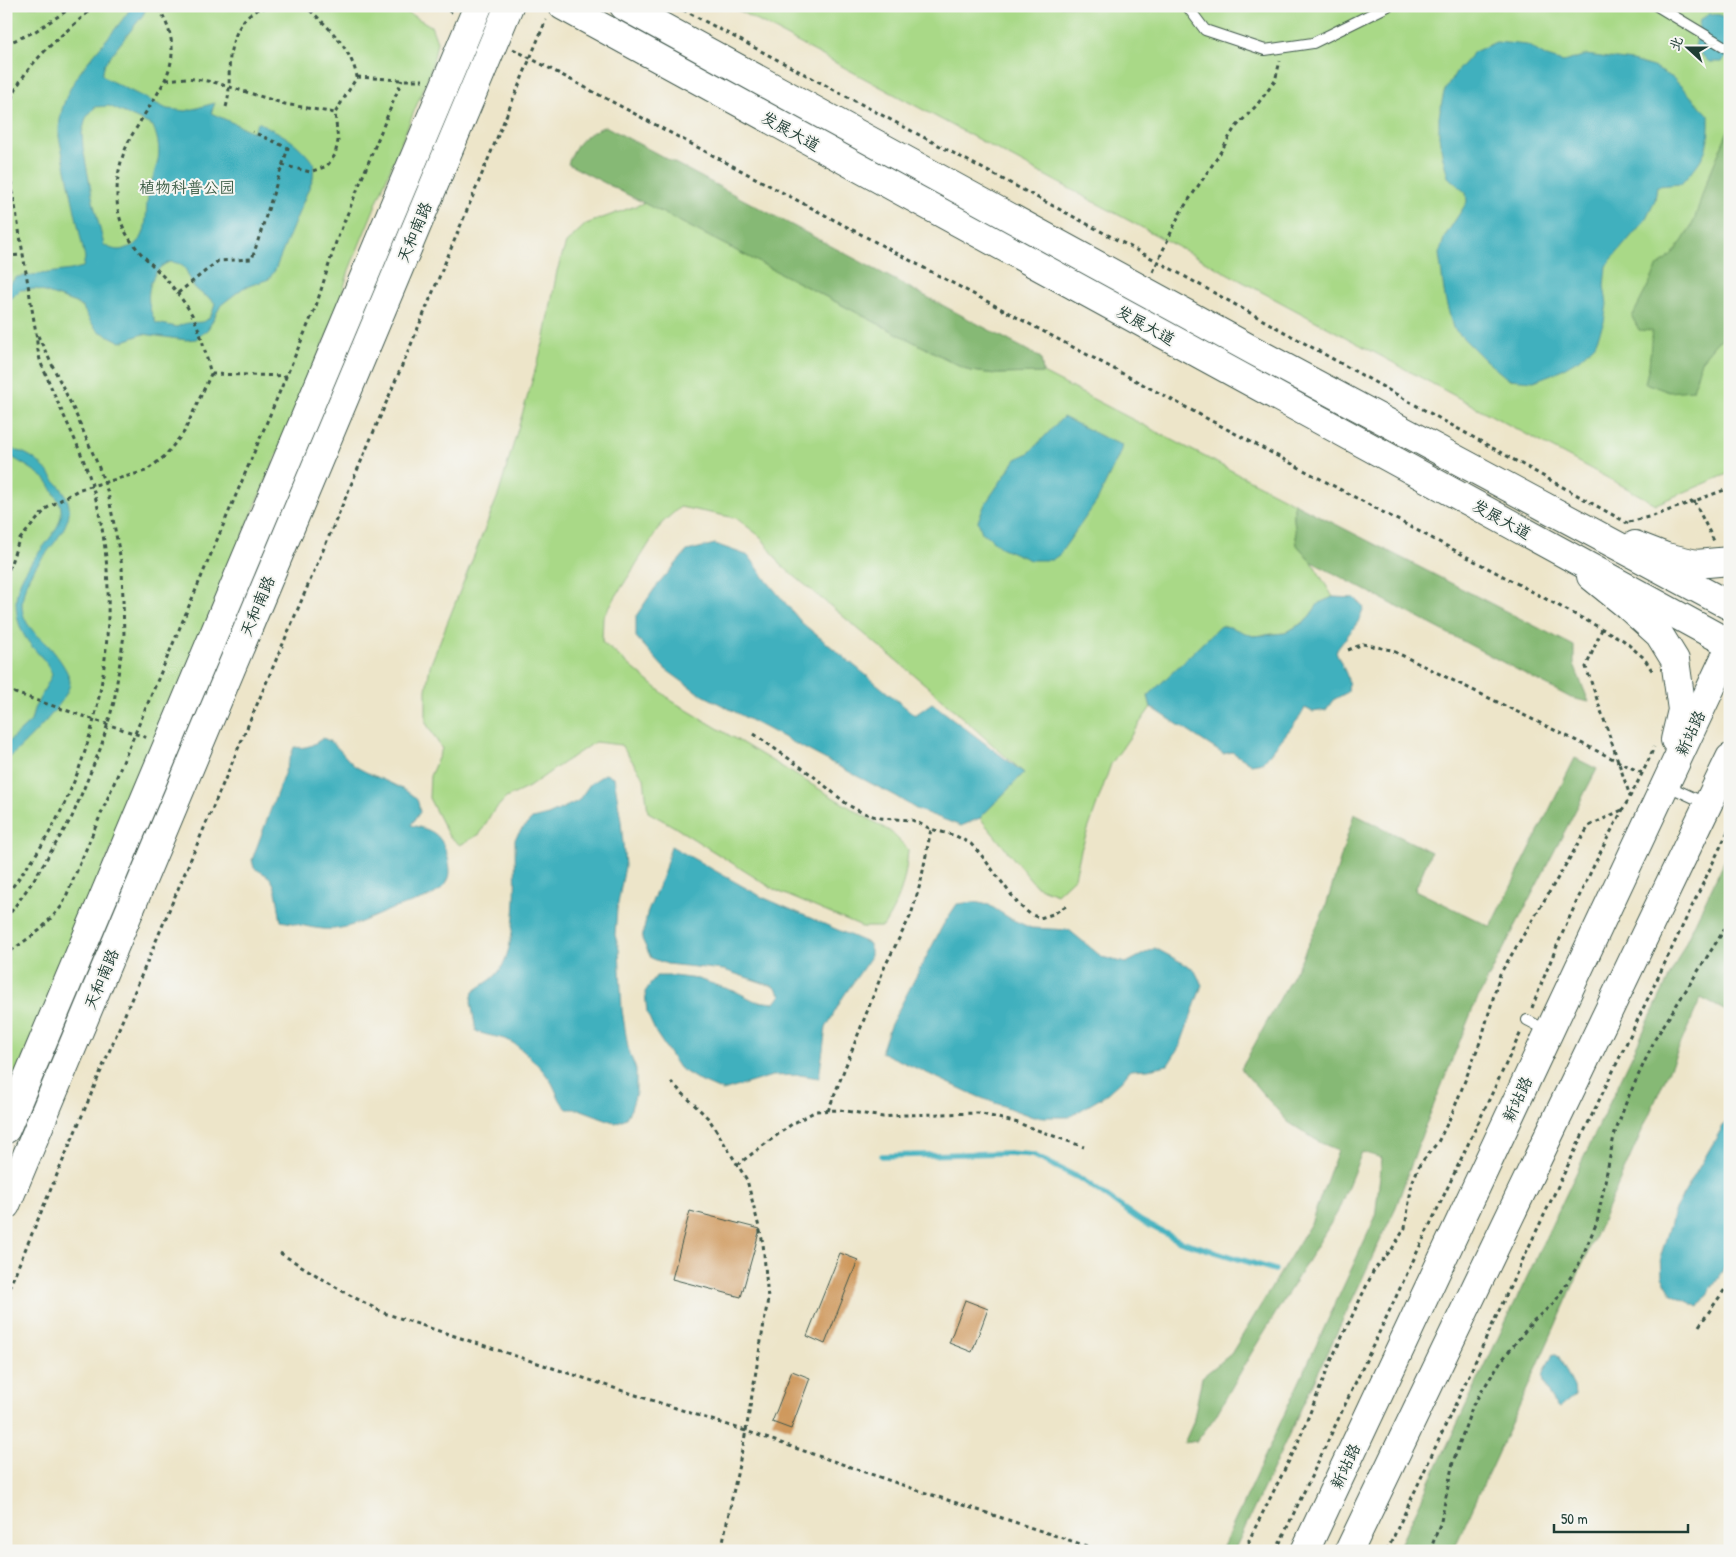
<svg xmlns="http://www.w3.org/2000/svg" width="1736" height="1557" viewBox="0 0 1736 1557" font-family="'Patrick Hand','LXGW WenKai TC',sans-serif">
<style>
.green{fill:#a9d987;stroke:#648b5e}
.forest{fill:#86b974;stroke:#527b54}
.water{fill:#41b0be;stroke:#307679;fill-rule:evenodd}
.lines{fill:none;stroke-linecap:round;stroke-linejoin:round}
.stream{stroke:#41b0be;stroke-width:5.5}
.building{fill:#cf995d}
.lane-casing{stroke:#3e564a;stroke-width:12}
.secondary-casing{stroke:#3e564a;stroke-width:30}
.primary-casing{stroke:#3e564a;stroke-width:30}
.path{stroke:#3e564a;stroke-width:3;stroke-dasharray:4 4;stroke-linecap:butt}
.lane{stroke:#fff;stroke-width:10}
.secondary{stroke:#fff;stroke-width:28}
.primary{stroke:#fff;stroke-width:28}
.labels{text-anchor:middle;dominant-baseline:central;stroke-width:4;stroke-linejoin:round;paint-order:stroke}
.street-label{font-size:16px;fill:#1f3d34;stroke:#f6f6f2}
.park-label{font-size:16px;fill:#3b5c45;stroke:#f6f6f2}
</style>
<rect width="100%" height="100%" fill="#f6f6f2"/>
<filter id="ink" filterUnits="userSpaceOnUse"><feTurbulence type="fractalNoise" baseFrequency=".02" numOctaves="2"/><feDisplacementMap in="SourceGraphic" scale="10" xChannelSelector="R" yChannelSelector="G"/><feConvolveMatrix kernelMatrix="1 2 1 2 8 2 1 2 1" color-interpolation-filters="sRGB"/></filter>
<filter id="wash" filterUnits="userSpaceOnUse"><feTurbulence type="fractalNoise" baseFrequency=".0096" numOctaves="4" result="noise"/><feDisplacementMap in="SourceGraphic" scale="20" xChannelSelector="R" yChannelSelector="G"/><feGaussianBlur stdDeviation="1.12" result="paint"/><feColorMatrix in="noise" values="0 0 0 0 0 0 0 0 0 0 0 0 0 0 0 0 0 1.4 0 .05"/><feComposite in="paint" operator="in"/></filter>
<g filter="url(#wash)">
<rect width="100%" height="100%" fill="#ede5c9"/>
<g class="green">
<path d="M6 6H396L431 26 437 42 434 58 429 75 349 270 336 314 6 1100Z"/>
<path d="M730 6H1730V473L1656 504Z"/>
<path d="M644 203 970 371 996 374 1043 373 1294 503V519L1297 545 1312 562 1333 597 1319 603 1306 621 1285 633 1253 636 1148 696 1151 707 1111 764 1081 850 1075 877 1057 894 1036 886 980 818 1024 773 926 685 781 565 761 537 736 518 680 507 662 523 603 617 602 642 672 701 891 832 908 849C906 881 900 900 883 927H862L775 890 673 826 648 812 644 778 621 745 595 742 557 767 529 787 506 798 491 814 480 834 460 845 448 835 429 798 430 776 442 749 426 723V690L430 666 499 493 545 337 557 271 566 243 586 224Z"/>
</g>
<g class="forest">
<path d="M605 126 1023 348 1041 358 1043 373 996 374 970 371 568 164C576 141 584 136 605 126Z"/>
<path d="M1730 126V333L1717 342 1701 361 1693 390 1669 392 1645 383 1649 366 1652 331 1639 330 1632 317 1658 266 1671 256 1683 240 1694 221 1706 183Z"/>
<path d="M1294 503 1574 646V665L1589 702 1571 698 1312 562 1297 545 1294 519Z"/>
<path d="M1575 758 1597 769 1474 1006 1424 1129 1396 1207 1234 1551H1221L1375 1218 1382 1158 1362 1152 1337 1213 1252 1352 1215 1417 1197 1441 1184 1443 1193 1423 1202 1377 1231 1354 1311 1223 1338 1150 1321 1143 1288 1122 1241 1069 1300 962 1326 906 1354 814 1431 852 1415 890 1491 927Z"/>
<path d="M1730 849V1013L1701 998 1528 1387 1453 1551H1397Z"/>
</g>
<g class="water">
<path d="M132 6H147L143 15 105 63 102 74 107 79 167 109 186 111 215 103 211 113 253 132 258 122C283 135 296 140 314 164L313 178 275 270 269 279 243 288 221 305 208 329 196 339 186 340 143 334 121 342 97 330 90 321 83 308 76 303 36 289 20 290 6 304V287L17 277 71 270 83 267 85 258 59 137C57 80 104 50 132 6ZM109 106 153 126C166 158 154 166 148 196 145 209 149 234 136 244 133 246 129 247 126 248 118 252 111 249 104 245L93 201 83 148 82 133 86 118 95 107ZM170 262C191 263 185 278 196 289 201 294 209 297 215 303 209 333 195 316 177 327L156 323C154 318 151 313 150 308 145 291 153 267 170 262Z"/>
<path d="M1709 14 1720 15 1730 20V53L1722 62H1709L1695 48 1700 20Z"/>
<path d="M1496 42 1527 45 1547 57 1563 62 1586 55 1632 61 1653 67 1673 78 1709 115C1710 151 1704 158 1681 184L1657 186 1655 200 1645 220 1606 266 1604 286 1607 304 1604 322 1595 344 1579 359 1557 372 1534 381 1508 379 1484 359 1453 328 1445 298 1439 254 1445 236 1467 202 1466 193 1448 177 1443 158 1439 137V116L1444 92 1456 72 1474 52Z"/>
<path d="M1063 417 1107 439 1122 445 1120 453 1097 501 1059 555 1052 560H1030L1000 547 988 536 982 533 978 521 985 504 1016 459 1029 453Z"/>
<path d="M6 448C13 450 22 451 28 455 38 460 48 471 55 481 62 488 68 496 69 507 72 528 43 555 32 572 26 581 23 593 22 604 22 623 34 632 47 644 54 651 70 672 70 682 70 701 21 747 6 761V744L31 721 34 709 52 675C48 661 38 655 30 644 20 632 16 617 16 602 16 563 65 536 61 509 61 504 57 499 55 495 52 490 49 483 45 479 35 470 21 463 10 456H6Z"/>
<path d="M715 544 749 556 767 581 802 623 915 715 932 703 1024 773 980 818 961 826 916 809 895 796 697 692 665 669 636 637V616L655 588 687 551Z"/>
<path d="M1333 597 1355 598 1364 607 1358 622 1336 651C1341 668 1351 674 1348 692L1333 700 1326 710 1313 712 1305 708 1300 717 1263 762 1251 764 1232 752 1223 754 1151 707 1148 696 1220 626 1230 627 1253 636 1285 633 1306 621 1319 603Z"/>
<path d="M323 738C337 743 344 757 355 766 370 776 409 788 417 800 419 803 419 809 420 812L411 825C431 830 440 832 447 854 449 862 452 873 448 880 437 900 411 902 392 909 369 918 348 931 323 929 309 928 295 923 281 921 278 908 278 886 269 877 265 874 259 871 254 868L252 860 294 747C307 749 313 745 323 738Z"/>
<path d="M605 774 614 777 621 821 625 866 617 909 615 935 619 949 622 1010 628 1048 636 1070V1093L631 1109 626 1118 616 1123 579 1109H567C557 1100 556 1086 547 1076 542 1068 521 1048 513 1043 502 1036 488 1037 476 1031L471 1002 473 992C480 986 489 982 495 976 520 952 515 872 515 839L521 830 532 819 548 815 578 801 590 784Z"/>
<path d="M671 846 762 897 870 944V958L843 997 826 1028 819 1078 800 1075 772 1076 723 1091 700 1081 679 1068 656 1033 647 1013 645 992 656 976H673L698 979 737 992 755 1001 775 1003 781 995 775 987 724 970 667 964 651 958 642 939 647 914 664 872Z"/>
<path d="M974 902 989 905 1011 919 1031 928 1069 930 1102 957 1126 963 1155 948 1194 969 1202 985 1180 1046 1168 1065 1148 1069 1130 1070 1122 1080 1103 1097 1069 1117H1033L979 1097 881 1052 890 1026 943 925 957 904Z"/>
<path d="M1730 1114V1259L1699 1307 1672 1294 1662 1276 1661 1255 1675 1209Z"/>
<path d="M1553 1353 1558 1355 1574 1387 1575 1395 1559 1408C1554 1404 1552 1400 1549 1395 1539 1374 1544 1373 1553 1353Z"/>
</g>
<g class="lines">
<path class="stream" d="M882 1156 1008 1153 1033 1155 1083 1180 1141 1221 1180 1241 1275 1270"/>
</g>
<g id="blocks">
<g class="building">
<path d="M690 1211 760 1229 741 1297 672 1279Z"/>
<path d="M840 1253 858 1260 825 1344 807 1336Z"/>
<path d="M965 1300 988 1309 972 1352 949 1343Z"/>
<path d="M792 1371 810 1378 791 1429 772 1422Z"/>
</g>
</g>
</g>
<g filter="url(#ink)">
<use href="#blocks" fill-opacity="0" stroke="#3e564a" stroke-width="1"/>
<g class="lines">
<g class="lane-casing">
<g id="lane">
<path d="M1187 6 1205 30 1265 50 1313 43 1388 6"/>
<path d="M1657 6 1730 50"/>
<path d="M1666 785 1707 804"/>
<path d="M1527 1020 1548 1031"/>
</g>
</g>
<g class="secondary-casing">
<g id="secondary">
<path d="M1635 545 1666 557 1696 564 1730 561"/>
<path d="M1591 576 1628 606 1659 634 1675 660 1682 710 1675 740"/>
<path d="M6 1129 478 6"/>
<path d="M6 1205 509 6"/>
<path d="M1305 1551 1730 647"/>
<path d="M1349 1551 1730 758"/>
</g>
</g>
<g class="primary-casing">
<g id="primary">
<path d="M563 6 1730 644"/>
<path d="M624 6 1254 351 1730 606"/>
</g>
</g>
<g class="path">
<path d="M442 6 452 13"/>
<path d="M676 6 1157 261 1629 524"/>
<path d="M6 44 34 32 74 6"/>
<path d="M513 49 1623 640 1644 658 1653 672"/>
<path d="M357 77 402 80H423"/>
<path d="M166 80 187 78 202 80 217 83 285 104 335 113"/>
<path d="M226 107C231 91 228 74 230 57 231 43 239 23 250 14 256 9 263 8 271 6"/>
<path d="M6 122C11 71 59 39 95 6"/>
<path d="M6 151 36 333C37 340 37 348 39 355 40 363 44 370 47 377 61 413 81 447 92 485 128 607 103 764 27 867 20 876 14 886 6 894"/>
<path d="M282 165 310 172 327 166 335 155 338 141 335 113 357 77C351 48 327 25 305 6"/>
<path d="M6 256 23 255"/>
<path d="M1153 272 1180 213 1217 158 1234 129 1256 106 1275 81 1280 61"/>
<path d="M178 293 218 261 252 259 288 148 253 132"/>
<path d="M211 374 287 376"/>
<path d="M1694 501 1714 541"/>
<path d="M1629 522 1656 515 1730 488"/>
<path d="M6 577 19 540 47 508 80 489 146 471 165 456 184 432 211 374C206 357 203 339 196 323 192 313 184 302 178 294 153 259 116 244 117 194 117 176 120 160 128 143 131 135 137 128 141 120 168 77 186 56 158 6"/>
<path d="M1602 629 1586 667 1630 796"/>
<path d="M1348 650 1363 644 1391 650 1642 773"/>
<path d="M6 690 148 738"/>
<path d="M754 734 812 775 848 805 861 812 879 818 912 820 931 829 956 836 971 844 982 856 1019 905 1030 914 1040 918 1053 914 1066 906"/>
<path d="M6 919 33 881 72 817 101 747 114 702 124 635 122 566 108 493 98 465 74 410 38 336"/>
<path d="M6 957 8 953 40 930 62 906 316 306 336 242 402 80"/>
<path d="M1532 1008C1553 952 1578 897 1605 843 1621 811 1641 780 1654 747"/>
<path d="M671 1082 709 1119 747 1180 763 1243 768 1299 746 1431 914 1489 1102 1551"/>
<path d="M828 1111 885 966 911 915 921 881 931 829"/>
<path d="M737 1165 792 1124 816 1111 840 1110 883 1117 904 1115 978 1113 1018 1123 1084 1147"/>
<path d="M280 1253 344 1292 384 1313 746 1431 721 1551"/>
<path d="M6 1295 178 889 413 340 546 20"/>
<path d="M1699 1326 1730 1282"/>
<path d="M1250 1551 1249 1540 1296 1447 1334 1354 1374 1270 1392 1249 1405 1228 1412 1183 1420 1164 1438 1142 1452 1114 1482 1037 1500 974 1589 826 1622 810"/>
<path d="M1276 1551 1521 1032"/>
<path d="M1387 1551 1524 1257 1730 827"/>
<path d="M1430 1551 1441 1521 1453 1462 1473 1405 1499 1364 1533 1321 1555 1302 1580 1262 1597 1222 1614 1136 1627 1100 1655 1039 1726 927 1730 917"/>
</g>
<use href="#lane" class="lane"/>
<use href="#secondary" class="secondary"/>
<use href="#primary" class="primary"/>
</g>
</g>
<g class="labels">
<g class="street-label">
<text transform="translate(791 131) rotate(29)">发展大道</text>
<text transform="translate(414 232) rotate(-67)">天和南路</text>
<text transform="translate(1146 325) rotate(29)">发展大道</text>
<text transform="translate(1502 519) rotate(29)">发展大道</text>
<text transform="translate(257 606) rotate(-67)">天和南路</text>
<text transform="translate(1690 733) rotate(-65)">新站路</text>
<text transform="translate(101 979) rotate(-67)">天和南路</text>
<text transform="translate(1517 1099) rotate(-65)">新站路</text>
<text transform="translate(1345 1466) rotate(-65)">新站路</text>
</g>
<g class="park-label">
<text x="187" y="187">植物科普公园</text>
</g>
</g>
<rect width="1736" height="1557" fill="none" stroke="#f6f6f2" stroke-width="25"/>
<g transform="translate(1688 48) rotate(291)" stroke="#f6f6f2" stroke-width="4" paint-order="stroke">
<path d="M0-4L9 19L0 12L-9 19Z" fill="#1f3d34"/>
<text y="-8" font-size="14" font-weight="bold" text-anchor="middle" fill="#1f3d34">北</text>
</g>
<path d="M1554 1524v8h134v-8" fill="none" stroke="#1f3d34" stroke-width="2.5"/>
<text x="1561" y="1524" font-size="15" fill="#1f3d34" stroke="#f6f6f2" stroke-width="4" paint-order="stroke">50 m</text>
</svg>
